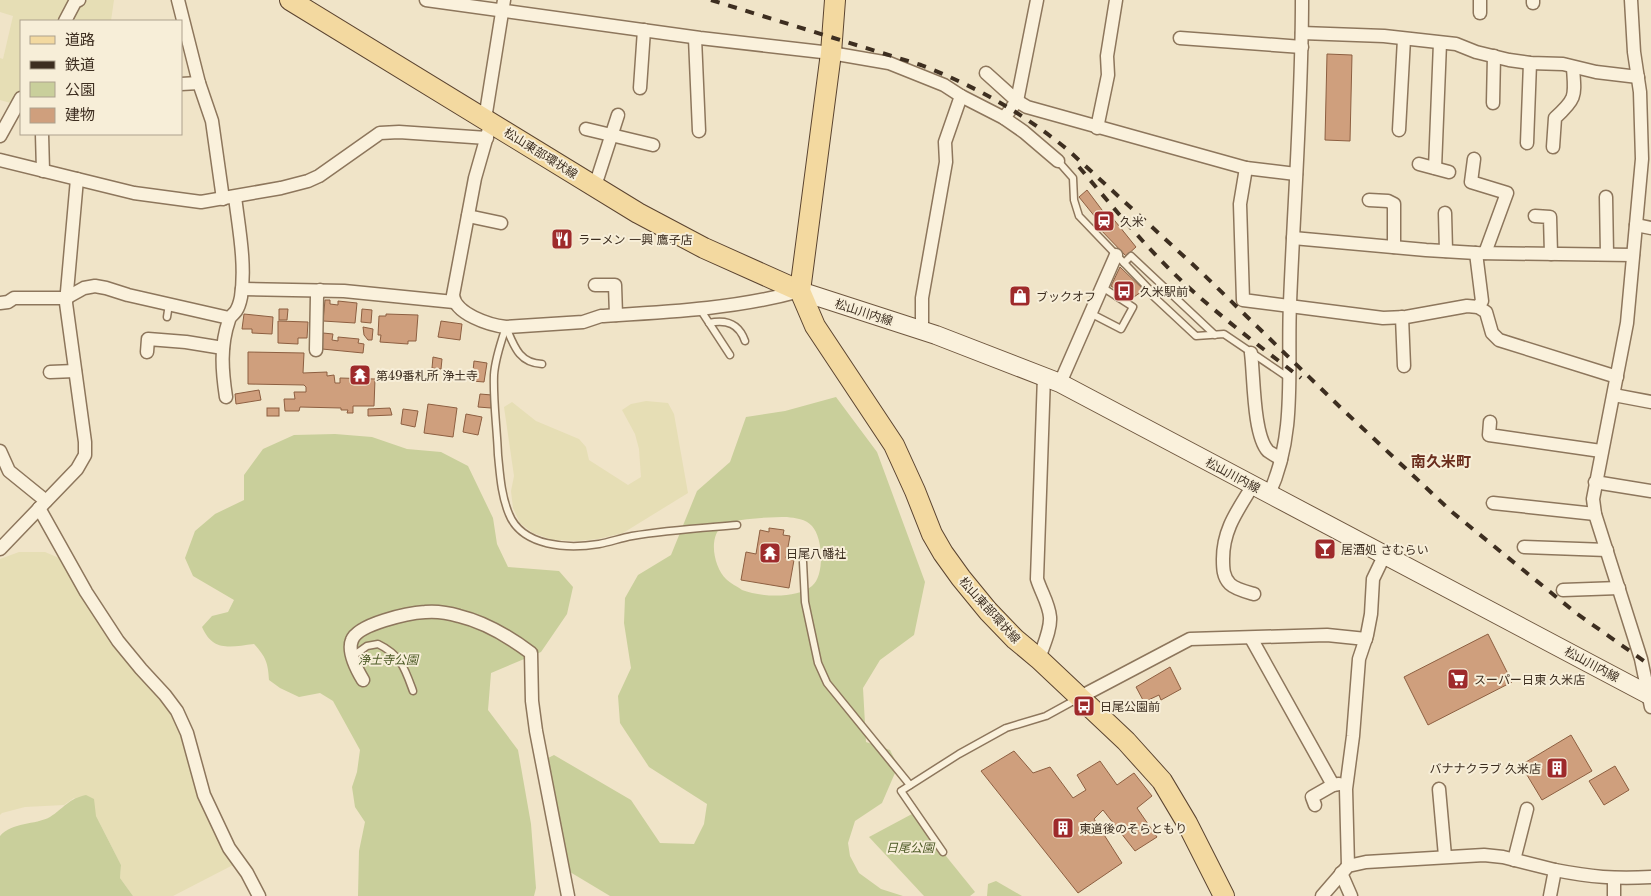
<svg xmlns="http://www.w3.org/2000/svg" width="1651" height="896" viewBox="0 0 1651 896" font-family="'Libre Baskerville','Noto Sans JP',serif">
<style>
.farmland{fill:#e6deb5}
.green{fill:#c9cf9b;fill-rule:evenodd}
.building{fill:#cf9f7d;stroke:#8d5f41}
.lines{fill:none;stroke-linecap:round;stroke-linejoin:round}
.service-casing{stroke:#8d765c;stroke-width:9}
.minor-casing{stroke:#8d765c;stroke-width:15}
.secondary-casing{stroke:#6f573f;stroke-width:20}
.primary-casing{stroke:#5b4430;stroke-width:22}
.service{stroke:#faf1dc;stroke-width:6}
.minor{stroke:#faf1dc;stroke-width:12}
.secondary{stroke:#faf1dc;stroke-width:18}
.primary{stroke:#f3d9a0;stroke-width:20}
.rail{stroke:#3d2e20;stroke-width:4;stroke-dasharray:9 9;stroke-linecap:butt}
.labels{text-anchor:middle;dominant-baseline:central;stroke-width:4;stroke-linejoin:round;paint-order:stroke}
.street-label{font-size:12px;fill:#3d2e20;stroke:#f7eed8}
.poi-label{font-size:12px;fill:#3d2e20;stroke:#f7eed8;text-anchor:start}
.park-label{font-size:12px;font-style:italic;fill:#4d5a26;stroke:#f7eed8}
.quarter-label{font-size:15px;font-weight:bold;fill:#6b2e1e;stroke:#f7eed8}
</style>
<rect width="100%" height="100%" fill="#f0e4c8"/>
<g class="farmland">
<path d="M0 0H72L60 21H21V91L14 104 0 100V58L3 59 13 16 0 12Z"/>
<path d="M88 0H114L111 21H71L80 5Z"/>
<path d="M646 401 668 403 674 414 688 493 623 533 598 539 577 541 553 540 533 533 520 523 513 508 511 491 514 476 504 407 512 402 536 421 579 439 586 447 589 460 628 485 641 477 639 449 635 434 622 410 631 404Z"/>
<path d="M19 552H45L59 558 81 596 161 697 171 712 180 734 190 761 198 795 223 850 233 865 173 896H133L120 878 121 865 96 816 74 798 64 805 25 807 2 813 0 815V559Z"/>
</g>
<g class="green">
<path d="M836 397 877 452 925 582 914 635 880 660 863 688 866 742 890 750 898 766 882 803 855 821 848 843 850 856 859 873 881 889 903 896H610L570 872 542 761 554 755 631 800 660 843 694 844 704 824 707 804 649 767 620 723 618 696 631 668 624 623 625 598 638 575 671 555 697 491 730 462 746 417 785 411ZM787 517C795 518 806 519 812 526 823 538 825 575 812 586 797 599 760 597 742 590 738 587 730 583 726 579 714 568 707 535 724 525 737 518 771 517 787 517Z"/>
<path d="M335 434 372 437 407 449 441 452 468 466 493 518 497 544 508 567 559 571 573 587 567 614 541 652 491 673 488 710 518 750 531 824 536 888 534 896H358L359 851 365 822 355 807 352 787 357 772 360 750 333 701 320 693 299 697 280 688 269 680C268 663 266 657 254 644 230 647 213 652 202 627L212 616 228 612 234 600 193 576 185 558 195 531 215 514 244 500V475L263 449 294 435Z"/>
<path d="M86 795 94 799 96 816 121 865 120 878 133 896H0V836C12 822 35 825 50 817 64 808 68 799 86 795Z"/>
<path d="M912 814 975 892 970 896H924L869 837Z"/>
<path d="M996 881 1022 896H987L988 884Z"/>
</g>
<g class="building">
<path d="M1327 54 1352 55 1350 141 1325 140Z"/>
<path d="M1087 190 1108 218 1111 216 1136 247 1126 256 1097 226 1100 223 1079 197Z"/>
<path d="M1120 267 1144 290 1131 299 1111 286Z"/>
<path d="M325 300H330V304L338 305V301L357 303 355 323 323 321Z"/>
<path d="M279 309H288L287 320H279Z"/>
<path d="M362 309 372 310 371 323 361 322Z"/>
<path d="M244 314 273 317 272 334 252 333V329H242Z"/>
<path d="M386 314 418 315 416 341H408V344L380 342 381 335H378L379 316H386Z"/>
<path d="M278 321 308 322 307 338H298V344L278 343Z"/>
<path d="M441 321 462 324 460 340 438 337Z"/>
<path d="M363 327 373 329 372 340H368L364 335Z"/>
<path d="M323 333 333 334 332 340 338 341V337L359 339 358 343 364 344 363 353 322 349Z"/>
<path d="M248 352 304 353 303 373 327 372V376L334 375 335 383H340V378L375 379 374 406H353V413H347L348 410H341V408L300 407 299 411H285L284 399H295L294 392H306V387L304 385 248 384Z"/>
<path d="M433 357 442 359 441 369 432 368Z"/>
<path d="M474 361 487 363 484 382 472 381Z"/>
<path d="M259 390 261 400 236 404 235 394Z"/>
<path d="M480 394 492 395 491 408 478 407Z"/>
<path d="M428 404 457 408 453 437 424 433Z"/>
<rect x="267" y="408" width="12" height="8"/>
<path d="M390 408 392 415 368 416V409Z"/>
<path d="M403 409 418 411 415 427 401 424Z"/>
<path d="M466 414 482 417 478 435 463 432Z"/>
<path d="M769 528 784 530 783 535 790 536 786 558 794 560 789 588 741 580 746 552 756 554 760 530 769 532Z"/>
<path d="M1488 634 1512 682 1428 725 1404 677Z"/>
<path d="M1170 667 1181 689 1161 700 1159 695 1144 702 1136 687Z"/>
<path d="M1571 735 1592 771 1542 800 1521 765Z"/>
<path d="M1014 751 1033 773 1050 767 1073 798 1086 790 1077 775 1100 761 1117 785 1134 773 1152 796 1137 808 1157 837 1135 851 1103 810 1094 819 1122 863 1078 893 981 771Z"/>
<path d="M1615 766 1629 790 1604 805 1589 781Z"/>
</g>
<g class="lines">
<g class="service-casing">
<g id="service">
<path d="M1058 161 1073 178 1074 200 1079 216 1149 289 1152 295 1196 336 1224 334 1289 378"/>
<path d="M1124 263 1131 256 1215 335"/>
<path d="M700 309 730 355"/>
<path d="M1090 313 1121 329 1133 307 1102 287"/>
<path d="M167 317 169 304"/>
<path d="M709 323C727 319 739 324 745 341"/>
<path d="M506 327C501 342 495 359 494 375 493 401 497 428 498 455 500 474 501 495 509 514 522 547 568 549 599 544 610 542 621 538 632 536 667 530 702 528 737 525"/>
<path d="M506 327C514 346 519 363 542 364"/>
<path d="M803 562 805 602 818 663 827 683 910 785"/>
<path d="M353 656 367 646 378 644C401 655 405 669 413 691"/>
<path d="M943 852 901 791 959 754 1006 728 1046 716 1077 699"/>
</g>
</g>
<g class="minor-casing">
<g id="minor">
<path d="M178 0 199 83 212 121 223 199"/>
<path d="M426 0 700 38 831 53 889 63 944 85 961 96 1004 118 1024 132 1058 161"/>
<path d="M1631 0 1634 52 1640 92 1642 159 1627 323 1593 499 1595 514 1641 659 1651 707"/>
<path d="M1533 3V0"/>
<path d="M1480 13V0"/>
<path d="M65 21 75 2 79 0"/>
<path d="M1302 33 1384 36 1456 44 1476 52 1509 60 1530 63 1563 64 1596 72 1638 77"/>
<path d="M695 38 699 131"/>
<path d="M1180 38 1302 47"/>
<path d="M986 73 1017 101 1027 107 1246 168 1296 174"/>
<path d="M181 84 199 83"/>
<path d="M640 88 644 30"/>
<path d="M1493 103 1494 56"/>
<path d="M1004 118 1017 101 1037 0"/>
<path d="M485 119 504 0"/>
<path d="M491 122 475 178 453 295C455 314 489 325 506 327L583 322 601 316C667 312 735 309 800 291"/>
<path d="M1097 128 1108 75 1107 56 1116 0"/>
<path d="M586 129 653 145"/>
<path d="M1399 130 1404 39"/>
<path d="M42 134 43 171"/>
<path d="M0 136 21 98"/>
<path d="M1527 143 1530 63"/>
<path d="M1553 147 1555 118C1577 98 1575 96 1573 68"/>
<path d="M1474 159 1471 182 1507 193 1485 253"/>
<path d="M0 160 134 193 201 202 281 188 308 181 319 176 380 133 399 132 487 138"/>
<path d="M1419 164 1449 172"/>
<path d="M1246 168 1240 204 1243 300 1383 318 1406 317 1467 306 1478 307 1486 312 1492 333 1499 340 1617 377"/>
<path d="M1435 168 1440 43"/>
<path d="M595 186 618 115"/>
<path d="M1606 197 1607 254"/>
<path d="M1369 200 1388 201 1394 204V247"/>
<path d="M1445 213 1446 251"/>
<path d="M468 216 501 223"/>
<path d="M1535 216 1550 217 1551 254"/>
<path d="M1636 225 1651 228"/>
<path d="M1293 238 1426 250 1476 253 1633 255"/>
<path d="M1476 253 1482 301 1478 307"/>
<path d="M595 285H615L616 315"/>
<path d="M242 289 344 291 454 302"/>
<path d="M0 303 8 302 14 298H66L84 288 95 286 106 288 128 295 229 318"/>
<path d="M1402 317 1404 366"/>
<path d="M922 330V298L946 162 945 142 961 96"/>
<path d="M316 350 317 296 320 290"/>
<path d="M147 352 148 339 186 342 223 348"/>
<path d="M1251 353C1254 375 1253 435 1268 451 1272 454 1278 457 1281 459"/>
<path d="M50 372 75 371"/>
<path d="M1060 383 1116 255"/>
<path d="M1614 395 1651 402"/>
<path d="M226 397C222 371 220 346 229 320 230 316 233 315 236 311 238 308 240 302 241 297 246 265 239 229 235 197"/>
<path d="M1490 422 1489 435 1601 451"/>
<path d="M0 451 9 471 46 501"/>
<path d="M1595 482 1651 491"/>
<path d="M1253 485C1238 510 1223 529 1223 559 1223 568 1223 577 1230 584 1235 589 1247 592 1254 594"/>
<path d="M1269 494C1297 434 1287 368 1290 303 1294 202 1302 101 1302 0"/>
<path d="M1493 503 1595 514"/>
<path d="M39 508 86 592 118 641 141 669 165 695 177 711 187 733 204 795 229 848 247 873 259 896"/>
<path d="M1524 547 1607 550"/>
<path d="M0 549 77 469 85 455V442L66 303 77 179"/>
<path d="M1563 590 1619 588"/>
<path d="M1251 638 1333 785"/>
<path d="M1039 659C1043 646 1051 630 1050 617 1049 604 1041 592 1037 579L1044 376"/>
<path d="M363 680C357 670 347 652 352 640 358 624 408 613 425 612 436 611 449 613 459 616 484 622 511 638 531 653L532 701 536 731 568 896"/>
<path d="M1080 697 1190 639 1327 635 1366 639"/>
<path d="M1439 789 1445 856"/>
<path d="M1315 805 1312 797 1333 785 1339 784"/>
<path d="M1514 860 1527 809"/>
<path d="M1348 866 1346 789 1353 736 1359 659 1367 635 1371 614 1373 579 1385 554"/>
<path d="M1555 870C1591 877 1614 879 1651 877"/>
<path d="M1341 873 1351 896"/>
<path d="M1614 879V896"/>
<path d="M1322 896 1348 866 1366 862 1484 855 1503 857 1555 870 1550 896"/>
</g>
</g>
<g class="secondary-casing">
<path id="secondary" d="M800 291 936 335 1060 383 1651 696"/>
</g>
<g class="primary-casing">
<g id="primary">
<path d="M290 0 638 213 704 248 800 291"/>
<path d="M835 0 831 53 800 291 815 326 894 445 915 491 932 534 943 553 961 578 988 611 1015 639 1039 659 1126 741 1162 781 1187 823 1224 896"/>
</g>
</g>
<use href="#service" class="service"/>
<use href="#minor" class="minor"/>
<use href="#secondary" class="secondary"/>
<use href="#primary" class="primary"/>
<g class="rail">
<path d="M711 0 921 65C975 86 1023 113 1068 150L1201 272 1340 407 1452 512 1576 613 1651 666"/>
<path d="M1079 167C1113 207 1147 249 1186 285 1222 318 1262 348 1301 378"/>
</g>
</g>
<defs>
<g id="station-square" transform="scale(1.125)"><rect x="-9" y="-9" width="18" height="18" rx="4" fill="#9e2a2b" stroke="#f7eed8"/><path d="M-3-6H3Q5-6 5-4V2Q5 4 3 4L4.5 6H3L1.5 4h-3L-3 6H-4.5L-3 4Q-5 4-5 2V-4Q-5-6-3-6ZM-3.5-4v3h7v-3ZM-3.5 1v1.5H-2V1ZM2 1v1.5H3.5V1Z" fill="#fff"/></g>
<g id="restaurant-square" transform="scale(1.125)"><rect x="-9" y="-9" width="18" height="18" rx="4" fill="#9e2a2b" stroke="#f7eed8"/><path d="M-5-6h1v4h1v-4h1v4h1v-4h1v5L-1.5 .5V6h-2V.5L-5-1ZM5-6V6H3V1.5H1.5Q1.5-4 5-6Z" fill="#fff"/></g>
<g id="bus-square" transform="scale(1.125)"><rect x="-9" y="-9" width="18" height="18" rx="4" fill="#9e2a2b" stroke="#f7eed8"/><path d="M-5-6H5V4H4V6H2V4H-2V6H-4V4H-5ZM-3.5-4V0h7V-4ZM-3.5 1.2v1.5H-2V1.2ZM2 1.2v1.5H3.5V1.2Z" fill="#fff"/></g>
<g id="shop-square" transform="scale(1.125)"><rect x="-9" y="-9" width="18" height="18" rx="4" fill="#9e2a2b" stroke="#f7eed8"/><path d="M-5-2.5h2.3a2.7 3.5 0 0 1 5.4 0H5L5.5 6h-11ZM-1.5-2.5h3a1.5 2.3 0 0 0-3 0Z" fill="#fff"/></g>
<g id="temple-square" transform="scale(1.125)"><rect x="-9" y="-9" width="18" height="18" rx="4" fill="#9e2a2b" stroke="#f7eed8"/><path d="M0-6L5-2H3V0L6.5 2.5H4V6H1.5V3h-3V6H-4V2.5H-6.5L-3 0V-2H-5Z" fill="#fff"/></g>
<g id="bar-square" transform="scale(1.125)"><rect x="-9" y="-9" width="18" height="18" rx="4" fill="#9e2a2b" stroke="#f7eed8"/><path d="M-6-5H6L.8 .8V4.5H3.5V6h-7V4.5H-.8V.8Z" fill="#fff"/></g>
<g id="supermarket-square" transform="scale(1.125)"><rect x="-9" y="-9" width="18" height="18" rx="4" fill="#9e2a2b" stroke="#f7eed8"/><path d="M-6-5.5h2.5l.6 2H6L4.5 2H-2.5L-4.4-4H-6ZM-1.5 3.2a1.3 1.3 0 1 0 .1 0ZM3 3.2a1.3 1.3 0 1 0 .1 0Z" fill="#fff"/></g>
<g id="building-square" transform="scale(1.125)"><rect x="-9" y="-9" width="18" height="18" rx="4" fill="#9e2a2b" stroke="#f7eed8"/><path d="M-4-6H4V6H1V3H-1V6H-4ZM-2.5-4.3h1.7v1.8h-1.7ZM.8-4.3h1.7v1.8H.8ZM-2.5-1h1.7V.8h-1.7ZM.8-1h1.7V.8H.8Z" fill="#fff"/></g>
</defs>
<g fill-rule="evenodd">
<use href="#station-square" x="1104" y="221"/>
<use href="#restaurant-square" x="562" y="239"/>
<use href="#bus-square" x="1124" y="291"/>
<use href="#shop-square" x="1020" y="296"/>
<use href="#temple-square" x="360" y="375"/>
<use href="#bar-square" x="1325" y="549"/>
<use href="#temple-square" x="770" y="553"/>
<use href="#supermarket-square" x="1458" y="679"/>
<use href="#bus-square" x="1084" y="706"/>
<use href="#building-square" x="1557" y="768"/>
<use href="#building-square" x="1063" y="828"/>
</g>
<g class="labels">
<g class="street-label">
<text transform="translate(541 153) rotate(32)">松山東部環状線</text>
<text transform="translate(864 312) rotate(18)">松山川内線</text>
<text transform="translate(1233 475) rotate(28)">松山川内線</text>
<text transform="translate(990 610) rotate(48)">松山東部環状線</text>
<text transform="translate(1592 664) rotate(28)">松山川内線</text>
</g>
<g class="poi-label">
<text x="1120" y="221">久米</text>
<text x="578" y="239">ラーメン 一興 鷹子店</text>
<text x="1140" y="291">久米駅前</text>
<text x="1036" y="296">ブックオフ</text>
<text x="376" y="375">第49番札所 浄土寺</text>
<text x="1341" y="549">居酒処 さむらい</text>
<text x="786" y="553">日尾八幡社</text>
<text x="1474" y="679">スーパー日東 久米店</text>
<text x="1100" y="706">日尾公園前</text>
<text x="1541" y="768" text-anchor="end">バナナクラブ 久米店</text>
<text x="1079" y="828">東道後のそらともり</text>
</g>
<g class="park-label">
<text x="388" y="659">浄土寺公園</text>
<text x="910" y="847">日尾公園</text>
</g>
<g class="quarter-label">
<text x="1441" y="461">南久米町</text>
</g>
</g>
<rect x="20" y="20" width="162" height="115" fill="#f7eed8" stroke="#ada18e"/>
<rect x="30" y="36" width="25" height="8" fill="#f3d9a0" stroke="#ada18e"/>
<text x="65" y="45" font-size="15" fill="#3d2e20">道路</text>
<rect x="30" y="61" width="25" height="8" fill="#3d2e20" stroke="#ada18e"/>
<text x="65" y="70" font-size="15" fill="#3d2e20">鉄道</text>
<rect x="30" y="82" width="25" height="15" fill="#c9cf9b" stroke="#ada18e"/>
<text x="65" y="95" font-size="15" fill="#3d2e20">公園</text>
<rect x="30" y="108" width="25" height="15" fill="#cf9f7d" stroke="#ada18e"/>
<text x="65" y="120" font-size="15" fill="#3d2e20">建物</text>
</svg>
